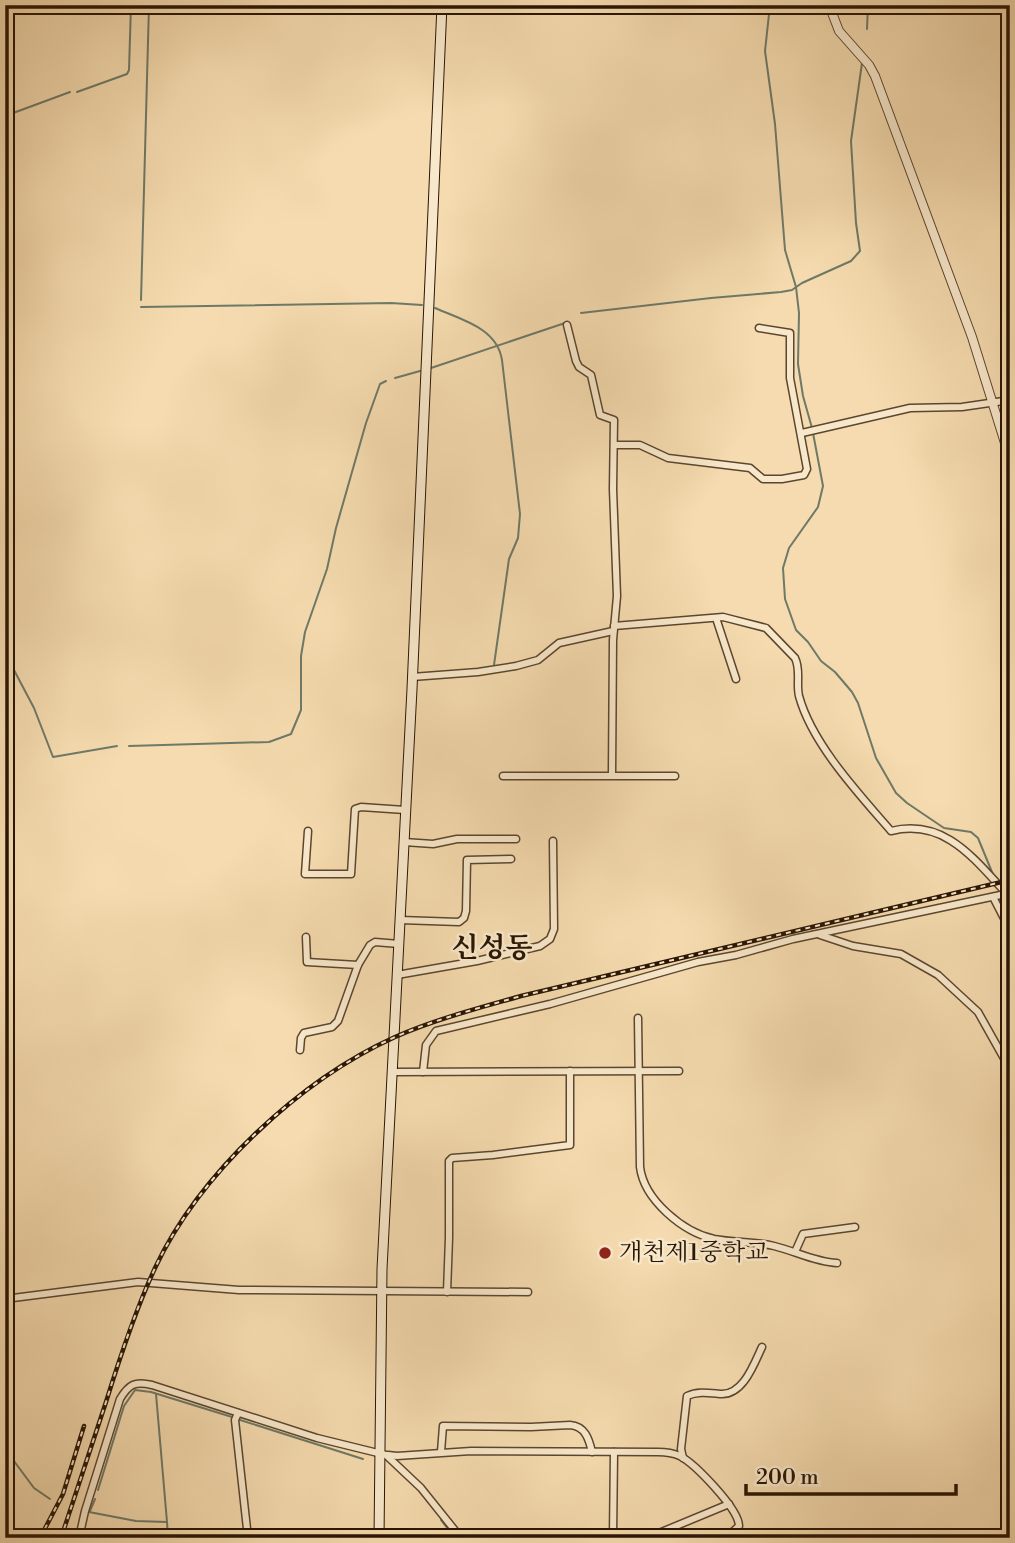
<svg xmlns="http://www.w3.org/2000/svg" width="1015" height="1543" viewBox="0 0 1015 1543" font-family="'Libre Bodoni','Noto Serif KR',serif">
<style>
.lines{fill:none;stroke-linecap:round;stroke-linejoin:round}
.stream{stroke:#6e7968;stroke-width:2}
.minor-casing{stroke:#5c462e;stroke-width:9}
.tertiary-casing{stroke:#5c462e;stroke-width:10}
.secondary-casing{stroke:#291503;stroke-width:11}
.minor{stroke:#f8e8cb;stroke-width:6}
.tertiary{stroke:#f8e8cb;stroke-width:8}
.secondary{stroke:#f8e8cb;stroke-width:9}
.rail-casing{stroke:#291503;stroke-width:4.5}
.rail{stroke:#f8e8cb;stroke-width:2;stroke-dasharray:5;stroke-linecap:butt}
.poi-dot{fill:#8f2418;stroke:#f8e8cb;stroke-width:2.5}
.labels{text-anchor:middle;dominant-baseline:central;stroke-width:5;stroke-linejoin:round;paint-order:stroke}
.poi-label{font-size:24px;fill:#291503;stroke:#f8e8cb;text-anchor:start}
.quarter-label{font-size:28px;font-weight:bold;fill:#291503;stroke:#f8e8cb}
</style>
<rect width="100%" height="100%" fill="#f5dbaf"/>
<filter id="stains"><feTurbulence type="fractalNoise" baseFrequency=".00286" numOctaves="4"/><feColorMatrix values="0 0 0 0 .2 0 0 0 0 .09 0 0 0 0 .02 0 0 0 .5 -.17"/></filter>
<radialGradient id="worn" r=".72"><stop offset=".6" stop-color="#630" stop-opacity="0"/><stop offset="1" stop-color="#630" stop-opacity=".3"/></radialGradient>
<g class="lines">
<g class="stream">
<path d="M770 5 765 51 775 124 785 250 796 287 799 313 798 364 803 396 812 428"/>
<path d="M867 29 868 5"/>
<path d="M77 92 127 74 129 70 131 5"/>
<path d="M5 116 70 92"/>
<path d="M141 300 149 5"/>
<path d="M141 307 391 303 422 305"/>
<path d="M435 308C462 320 497 328 502 360L520 514 518 538 509 559 494 665"/>
<path d="M581 313 711 298 781 292 792 290 802 283 851 261 860 251 856 223 851 141 862 63"/>
<path d="M431 368 565 323"/>
<path d="M395 378 420 371"/>
<path d="M813 433 823 486 818 507 789 548 783 568 785 599 796 630 808 642 821 661 835 672 852 692 858 703 876 758 896 793 907 803 944 828 971 832 978 838 994 877"/>
<path d="M5 653 34 708 53 757 117 746"/>
<path d="M129 746 269 742 291 734 301 710V656L305 632 327 569 336 528 366 423 380 384 386 381"/>
<path d="M1003 898 1010 917"/>
<path d="M156 1394 167 1522"/>
<path d="M237 1419 363 1459"/>
<path d="M5 1449 34 1488 50 1499"/>
<path d="M98 1490 124 1406 135 1390 151 1392 232 1417"/>
<path d="M90 1511 95 1499"/>
<path d="M89 1512 136 1521 167 1522 168 1538"/>
<path d="M441 1520 455 1538"/>
</g>
<g class="minor-casing">
<g id="minor">
<path d="M567 325 576 361 579 367 591 375 600 415 614 420 613 489 617 596 613 640 612 774"/>
<path d="M802 433 910 408 962 407 1010 400"/>
<path d="M615 445H640L668 458 750 468 763 479H782L804 475 807 469 790 378V333L759 328"/>
<path d="M716 618 736 679"/>
<path d="M614 626 723 617 766 628 795 658C801 670 796 683 799 696 812 744 859 794 891 831 945 818 974 859 1007 894"/>
<path d="M412 677 478 672 516 666 538 660 559 643 613 631"/>
<path d="M503 776H675"/>
<path d="M308 831 305 874H351L355 809 361 807 405 810"/>
<path d="M404 842 433 844 457 839H516"/>
<path d="M993 897 1010 930"/>
<path d="M400 920 459 922 464 918 466 911 467 860 511 859"/>
<path d="M820 935 853 946 901 954 938 975 978 1012 1010 1069"/>
<path d="M306 937 307 962 358 965"/>
<path d="M397 975 477 961 540 946 550 939 554 929 553 841"/>
<path d="M638 1018 640 1167C644 1200 683 1232 714 1239 734 1243 754 1241 774 1246 795 1251 815 1262 837 1263"/>
<path d="M300 1050 301 1038 304 1033 332 1027 338 1021 358 965 370 945 375 942 399 944"/>
<path d="M393 1072 679 1071"/>
<path d="M423 1072 426 1045 436 1031 550 1004 698 962 736 955 793 939 1010 893"/>
<path d="M795 1252 803 1234 855 1227"/>
<path d="M447 1292 449 1238V1161L452 1158 493 1155 570 1145V1071"/>
<path d="M5 1299 138 1282 239 1290 528 1292"/>
<path d="M238 1413 235 1420 248 1538"/>
<path d="M441 1452 443 1426 531 1427 570 1425C585 1426 589 1439 592 1452"/>
<path d="M388 1455 397 1456 471 1451 658 1452C665 1452 673 1453 680 1456 695 1464 739 1509 739 1526L726 1538"/>
<path d="M683 1458 681 1449 687 1396C698 1391 709 1393 720 1394 743 1396 754 1364 762 1347"/>
<path d="M79 1538 85 1511 120 1399C129 1384 135 1381 152 1385L317 1438 386 1455 421 1488 461 1538"/>
<path d="M613 1538 614 1452"/>
<path d="M647 1538 729 1504"/>
<path d="M1004 1538 1010 1526"/>
</g>
</g>
<g class="tertiary-casing">
<path id="tertiary" d="M829 5 839 31 869 65 875 76 972 337 1010 459"/>
</g>
<g class="secondary-casing">
<path id="secondary" d="M379 1538 382 1269 412 689 442 5"/>
</g>
<use href="#minor" class="minor"/>
<use href="#tertiary" class="tertiary"/>
<use href="#secondary" class="secondary"/>
<g class="rail-casing">
<g id="rail">
<path d="M40 1538 63 1494 84 1426"/>
<path d="M61 1538C76 1493 91 1447 106 1402 120 1357 135 1311 155 1268 200 1173 300 1080 395 1037 436 1019 479 1008 521 996L1010 880"/>
</g>
</g>
<use href="#rail" class="rail"/>
</g>
<circle class="poi-dot" cx="605" cy="1253" r="7"/>
<g class="labels">
<g class="poi-label">
<text x="619" y="1253">개천제1중학교</text>
</g>
<g class="quarter-label">
<text x="492" y="948">신성동</text>
</g>
</g>
<rect width="1015" height="1543" fill="none" stroke="#f5dbaf" stroke-width="28"/>
<rect x="7" y="7" width="1001" height="1529" fill="none" stroke="#291503" stroke-width="3.5"/>
<rect x="14" y="14" width="987" height="1515" fill="none" stroke="#291503" stroke-width="2"/>
<path d="M746 1484v10h210v-10" fill="none" stroke="#291503" stroke-width="3.5"/>
<text x="756" y="1484" font-size="21" fill="#291503" stroke="#f8e8cb" stroke-width="5" paint-order="stroke">200 m</text>
<rect width="100%" height="100%" filter="url(#stains)"/>
<rect width="100%" height="100%" fill="url(#worn)"/>
</svg>
